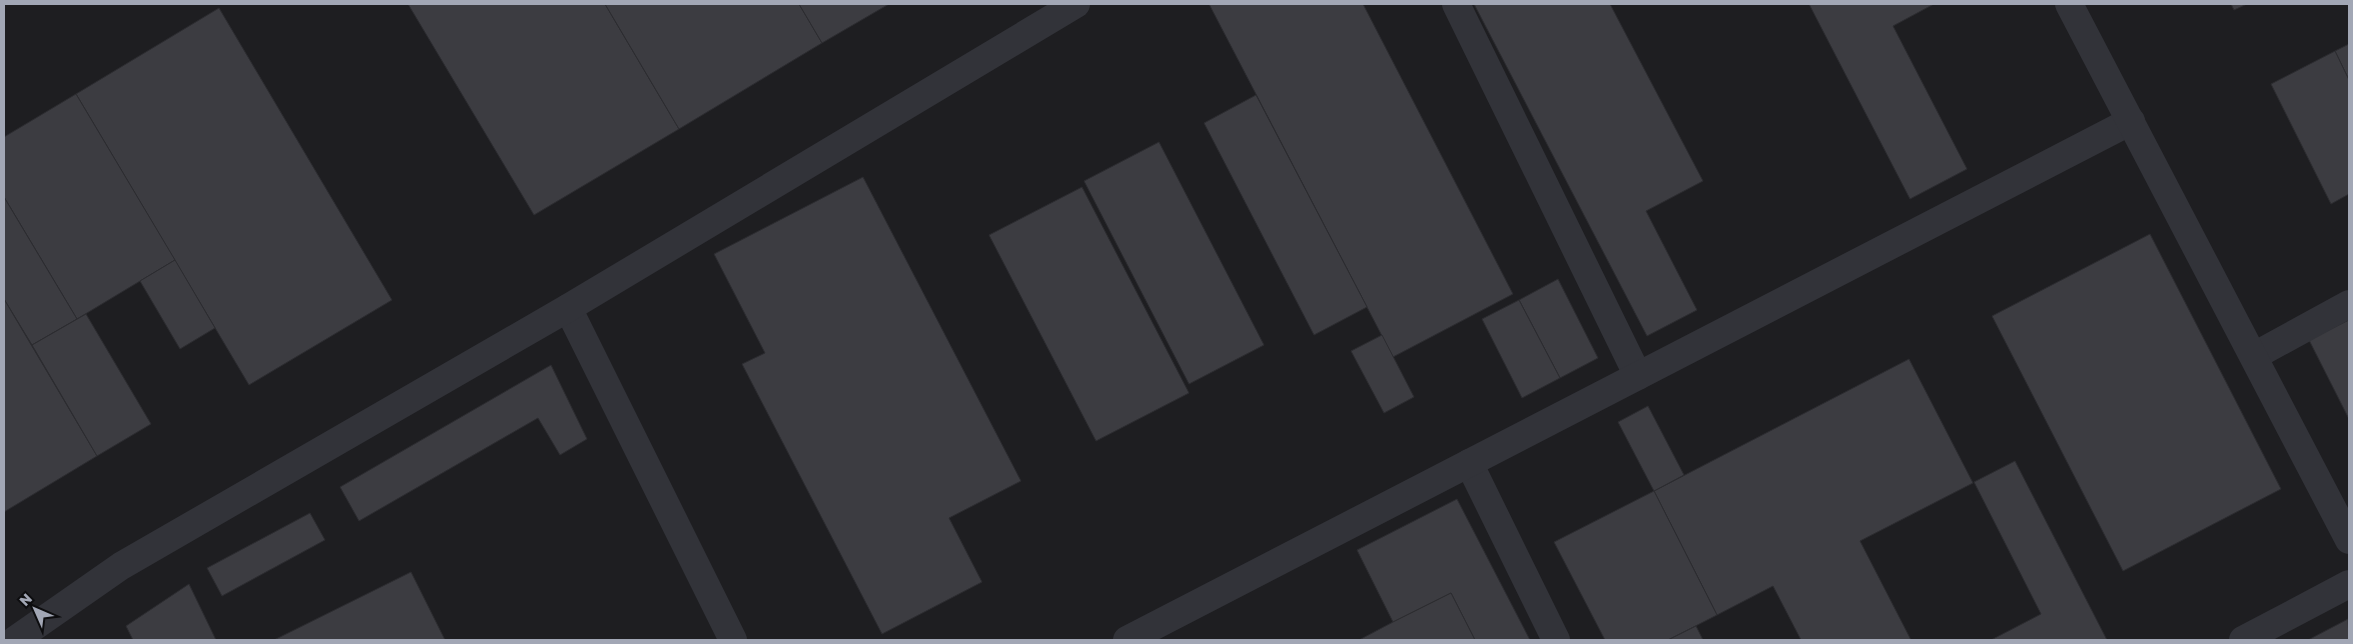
<svg xmlns="http://www.w3.org/2000/svg" width="2353" height="644" viewBox="0 0 2353 644" font-family="'Golos Text',sans-serif">
<style>
.built{fill:#1e1e21}
.building{fill:#3c3c41;stroke:#2c2c30}
.lines{fill:none;stroke-linecap:round;stroke-linejoin:round}
.minor{stroke:#323339;stroke-width:28}
.tertiary{stroke:#323339;stroke-width:28}
</style>
<rect width="100%" height="100%" fill="#121214"/>
<rect class="built" x="4" y="4" width="2345" height="636"/>
<g class="building">
<path d="M408 4H605L679 129 534 215Z"/>
<path d="M605 4H799L822 43 679 129Z"/>
<path d="M799 4H889L822 43Z"/>
<path d="M1209 4H1363L1513 294 1393 357Z"/>
<path d="M1474 4H1610L1703 181 1646 211 1697 310 1647 336Z"/>
<path d="M1809 4H1934L1893 26 1967 169 1910 199Z"/>
<path d="M2231 4H2247L2234 10Z"/>
<path d="M219 8 392 300 249 385 76 94Z"/>
<path d="M2349 44V80L2335 51Z"/>
<path d="M2335 51 2349 80V194L2331 204 2271 84Z"/>
<path d="M76 94 175 260 77 319 4 197V137Z"/>
<path d="M1256 95 1367 307 1314 335 1204 123Z"/>
<path d="M1159 142 1264 345 1189 384 1084 181Z"/>
<path d="M863 177 1021 481 949 518 982 582 882 634 742 364 765 353 714 254Z"/>
<path d="M1082 187 1189 393 1096 441 989 235Z"/>
<path d="M4 197 77 319 32 345 4 299Z"/>
<path d="M2150 234 2281 489 2123 571 1992 316Z"/>
<path d="M175 260 215 328 180 349 140 281Z"/>
<path d="M1558 279 1598 358 1560 378 1519 300Z"/>
<path d="M4 299 97 456 4 512Z"/>
<path d="M1519 300 1560 378 1522 398 1482 319Z"/>
<path d="M86 314 151 424 97 456 32 345Z"/>
<path d="M2349 320V419L2309 340Z"/>
<path d="M1382 335 1414 397 1384 413 1351 351Z"/>
<path d="M1909 359 1973 483 1860 541 1911 640H1801L1773 586 1717 615 1654 491Z"/>
<path d="M551 365 587 439 560 455 538 418 359 521 340 487Z"/>
<path d="M1648 406 1684 475 1654 491 1618 422Z"/>
<path d="M2015 461 2107 640H1991L2041 614 1974 482Z"/>
<path d="M1654 491 1717 615 1668 640H1605L1554 542Z"/>
<path d="M1457 499 1530 640H1475L1451 593 1393 622 1357 550Z"/>
<path d="M310 513 325 540 222 596 207 568Z"/>
<path d="M411 572 445 640H274Z"/>
<path d="M189 584 216 640H133L126 626Z"/>
<path d="M1451 593 1475 640H1359L1393 622Z"/>
<path d="M2348 619 2349 640H2308Z"/>
<path d="M1696 626 1703 640H1668Z"/>
</g>
<g class="lines">
<g class="minor">
<path d="M1456 4 1638 376"/>
<path d="M568 308 733 640"/>
<path d="M2254 356 2349 304"/>
<path d="M1469 463 1556 640"/>
<path d="M15 640 121 566 568 308 1076 4"/>
<path d="M1127 640 2131 121"/>
<path d="M2243 640 2349 584"/>
</g>
<path class="tertiary" d="M2069 4 2349 540"/>
</g>
<rect width="2353" height="644" fill="none" stroke="#a2a7b5" stroke-width="10"/>
<g transform="translate(35 609) rotate(315)" stroke="#0d0d0f" stroke-width="4" paint-order="stroke">
<path d="M0-4L9 19L0 12L-9 19Z" fill="#a2a7b5"/>
<text y="-8" font-size="14" font-weight="bold" text-anchor="middle" fill="#a2a7b5">N</text>
</g>
</svg>
